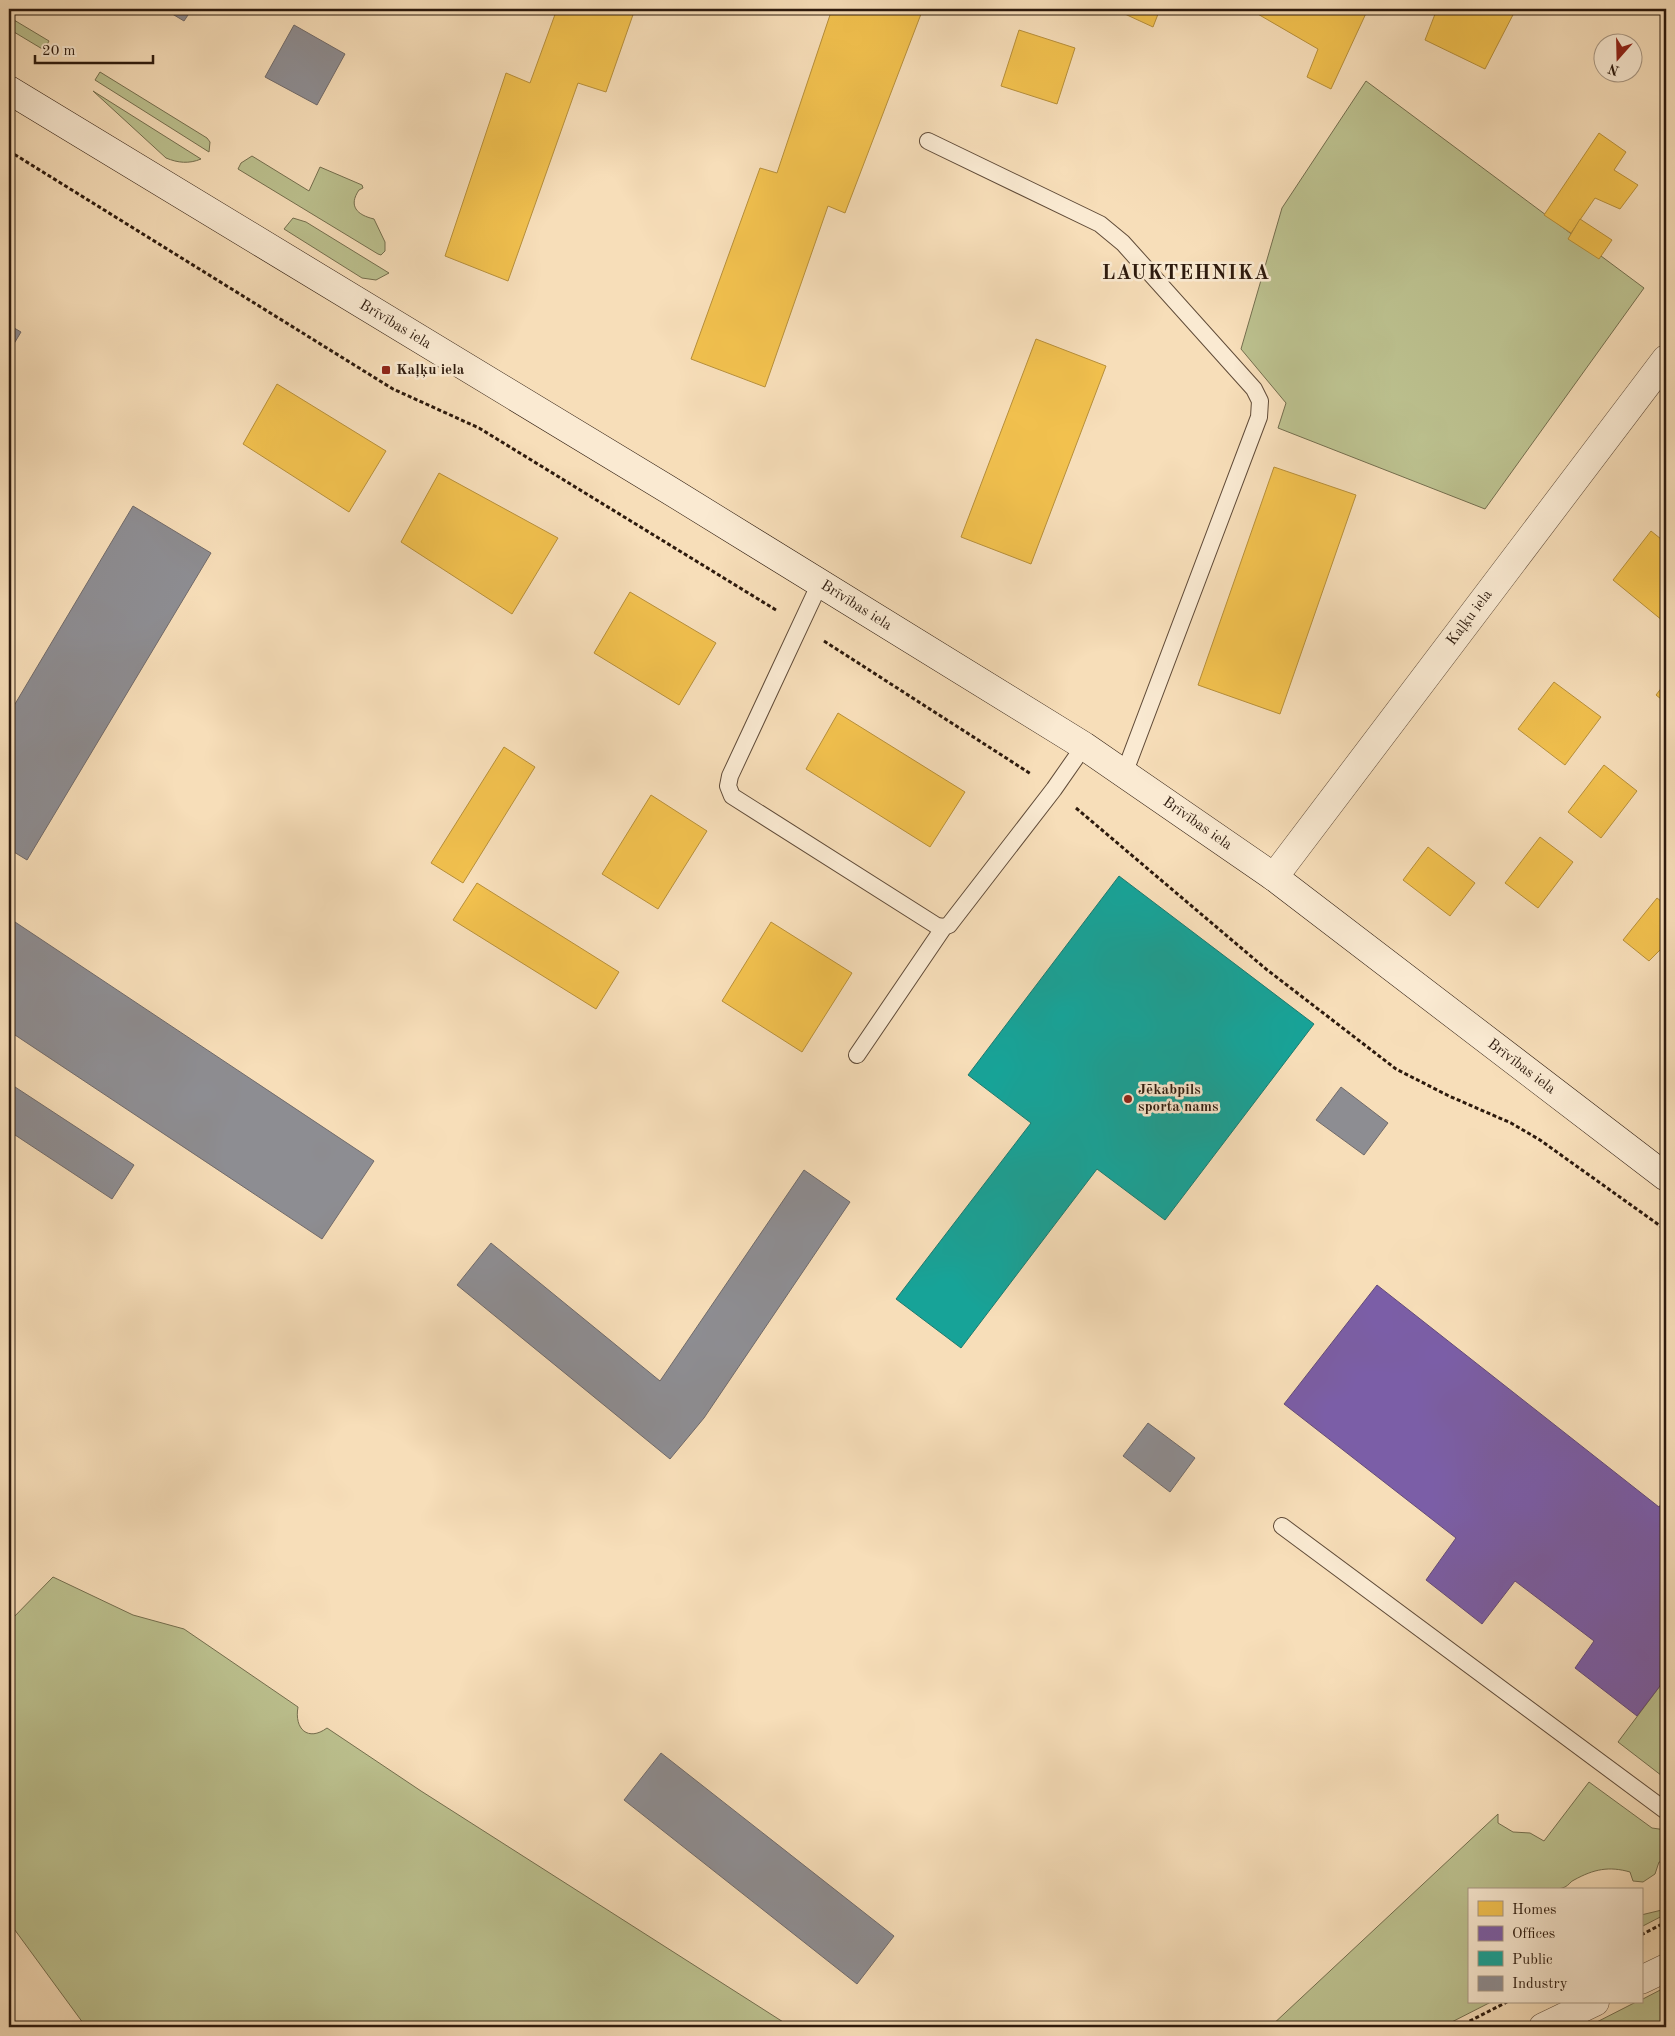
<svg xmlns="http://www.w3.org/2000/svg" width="1675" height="2036" viewBox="0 0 1675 2036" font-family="'Old Standard TT',serif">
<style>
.green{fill:#bcc18f;stroke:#746e4e}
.homes{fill:#f2c14e;stroke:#b78f3a}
.offices{fill:#7b5ea7;stroke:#644a79}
.public{fill:#17a398;stroke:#1e7a6e}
.industry{fill:#8d8d92;stroke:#706a6a}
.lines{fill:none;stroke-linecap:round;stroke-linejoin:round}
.lane-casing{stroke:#604b38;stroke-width:18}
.street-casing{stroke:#604b38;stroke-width:29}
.secondary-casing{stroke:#2d1a0d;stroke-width:29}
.path{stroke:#2d1a0d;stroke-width:3;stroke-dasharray:4 2.5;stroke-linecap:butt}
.lane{stroke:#faead2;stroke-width:16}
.street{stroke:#faead2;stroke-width:28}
.secondary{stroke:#faead2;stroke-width:28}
.poi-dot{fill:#8f2418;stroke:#faead2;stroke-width:2}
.labels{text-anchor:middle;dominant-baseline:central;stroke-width:5;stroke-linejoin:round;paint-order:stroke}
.street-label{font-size:15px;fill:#2d1a0d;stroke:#faead2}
.poi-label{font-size:15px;font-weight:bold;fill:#2d1a0d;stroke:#faead2;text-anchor:start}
.district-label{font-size:20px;font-weight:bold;letter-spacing:1px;fill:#2d1a0d;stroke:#faead2}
</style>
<rect width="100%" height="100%" fill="#f7deb9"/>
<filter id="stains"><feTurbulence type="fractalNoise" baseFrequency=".004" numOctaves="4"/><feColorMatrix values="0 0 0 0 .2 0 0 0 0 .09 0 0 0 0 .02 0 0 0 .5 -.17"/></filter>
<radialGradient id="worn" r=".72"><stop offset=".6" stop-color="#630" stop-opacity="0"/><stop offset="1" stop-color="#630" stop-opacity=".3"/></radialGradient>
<g class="green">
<path d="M9 17 49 41 44 50 9 29Z"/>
<path d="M100 72 207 138 210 142 209 152 95 80Z"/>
<path d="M1366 81 1644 288 1485 509 1278 428 1286 403 1241 349 1282 208Z"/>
<path d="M93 91 201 159C189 164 178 163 166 158Z"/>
<path d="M252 156 309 191 320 167 362 185 363 188 359 190C348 206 357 215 374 219L385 242V251L381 255 378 254 238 169 241 163Z"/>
<path d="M293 218 306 222 389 273 376 280 362 278 284 229Z"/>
<path d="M53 1577 133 1615 184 1629 298 1707C294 1729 308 1742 327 1728L421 1791 791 2027H86L9 1922V1622Z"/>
<path d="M1666 1678V1779L1618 1742Z"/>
<path d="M1589 1782 1652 1828 1666 1830V1862H1659L1655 1874 1643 1882 1633 1881 1630 1872C1609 1866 1594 1869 1574 1880 1571 1881 1569 1885 1565 1887 1549 1894 1490 1890 1469 1890V2002H1491L1442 2027H1270L1498 1814V1823L1513 1832 1530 1833 1544 1841Z"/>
<path d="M1666 1909V1914L1641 1927V1915Z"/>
<path d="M1666 1987V2027H1587L1636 2002H1641V2000Z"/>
</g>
<g class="homes">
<path d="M557 9H635L606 92 578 83 508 281 445 256 506 73 530 83Z"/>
<path d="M832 9H907L921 14 845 213 828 206 765 387 691 359 760 168 777 173Z"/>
<path d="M1114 9H1160L1153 27Z"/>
<path d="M1258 9H1368L1331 89 1307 77 1318 49 1256 13Z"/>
<path d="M1437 9H1516L1485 69 1425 40Z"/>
<path d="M1019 30 1075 48 1057 104 1001 86Z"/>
<path d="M1599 133 1626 152 1614 170 1638 185 1620 209 1595 198 1571 233 1544 215Z"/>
<path d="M1580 219 1612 240 1599 259 1568 239Z"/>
<path d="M1036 339 1106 366 1031 564 961 537Z"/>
<path d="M277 384 386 451 349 512 243 444Z"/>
<path d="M1274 467 1356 495 1280 714 1198 685Z"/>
<path d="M439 473 558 538 512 614 401 542Z"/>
<path d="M1651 531 1666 543V616L1663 621 1613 580Z"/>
<path d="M630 592 716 643 679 705 594 653Z"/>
<path d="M1554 682 1601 717 1565 765 1518 729Z"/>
<path d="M1666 682V703L1656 695Z"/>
<path d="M838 713 965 792 930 847 806 769Z"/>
<path d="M504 747 535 767 463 883 431 863Z"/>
<path d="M1604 765 1637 791 1601 838 1568 812Z"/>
<path d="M651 795 707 831 658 909 602 874Z"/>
<path d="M1540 837 1573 862 1538 908 1505 883Z"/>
<path d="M1428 847 1475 883 1450 916 1403 880Z"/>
<path d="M477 883 619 972 596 1009 453 920Z"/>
<path d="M1657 898 1666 905V944L1649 961 1623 940Z"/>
<path d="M771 922 852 973 802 1052 722 1001Z"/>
</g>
<path class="offices" d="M1377 1285 1659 1507 1666 1497V1678L1637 1716 1575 1668 1594 1641 1515 1581 1482 1624 1426 1580 1456 1538 1284 1404Z"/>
<path class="public" d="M1119 876 1314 1024 1165 1220 1097 1169 961 1348 896 1299 1031 1123 968 1075Z"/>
<g class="industry">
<path d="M164 9H192L184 21Z"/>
<path d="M294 25 345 54 317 105 265 77Z"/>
<path d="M9 325 21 332 9 352Z"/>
<path d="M133 506 211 553 27 860 9 849V714Z"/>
<path d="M9 918 374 1161 322 1239 9 1031Z"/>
<path d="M9 1083 134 1165 112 1199 9 1131Z"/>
<path d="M1341 1087 1388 1123 1364 1155 1316 1120Z"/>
<path d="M804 1170 850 1202 704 1418 670 1459 457 1285 491 1243 660 1381Z"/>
<path d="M1148 1423 1195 1458 1170 1492 1123 1456Z"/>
<path d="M661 1753 894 1936 857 1984 624 1800Z"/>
</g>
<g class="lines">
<g class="lane-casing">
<g id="lane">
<path d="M928 141 1100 224 1123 243 1254 389 1260 401 1259 417 1124 774"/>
<path d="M820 583 730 776 728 786 732 796 937 926 944 927"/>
<path d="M857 1055 944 927 949 925 1054 789 1084 746"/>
<path d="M1282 1526 1666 1811"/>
</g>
</g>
<g class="street-casing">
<g id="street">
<path d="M1274 877 1666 359"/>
<path d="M1641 1980 1666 1968"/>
<path d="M1543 2027 1595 2002"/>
</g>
</g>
<g class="secondary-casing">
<path id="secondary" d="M9 90 669 490 1084 746 1274 877 1666 1177"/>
</g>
<g class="path">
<path d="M9 151 393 389 479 428 776 610"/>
<path d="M824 641 1031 774"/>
<path d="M1076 808 1266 969 1396 1069 1449 1096 1511 1123 1540 1140 1666 1230"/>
<path d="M1641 1935 1666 1922"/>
<path d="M1458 2027 1507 2002"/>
</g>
<use href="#lane" class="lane"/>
<use href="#street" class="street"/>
<use href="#secondary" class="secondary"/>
</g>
<g class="poi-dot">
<rect x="381" y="365" width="10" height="10" rx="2.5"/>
<circle cx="1128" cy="1099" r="5"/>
</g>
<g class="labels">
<g class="street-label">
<text transform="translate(395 325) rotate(31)">Brīvības iela</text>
<text transform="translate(856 606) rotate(32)">Brīvības iela</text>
<text transform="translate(1470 618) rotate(-53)">Kaļķu iela</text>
<text transform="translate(1197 824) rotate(35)">Brīvības iela</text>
<text transform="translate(1521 1067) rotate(37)">Brīvības iela</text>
</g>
<g class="poi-label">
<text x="396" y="370">Kaļķu iela</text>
<text x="1138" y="1090">Jēkabpils<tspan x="1138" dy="17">sporta nams</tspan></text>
</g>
<g class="district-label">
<text x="1186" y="274">LAUKTEHNIKA</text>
</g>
</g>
<rect width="1675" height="2036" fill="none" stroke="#f7deb9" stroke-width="30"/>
<rect x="10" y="10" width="1655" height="2016" fill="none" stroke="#2d1a0d" stroke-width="2.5"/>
<rect x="15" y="15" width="1645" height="2006" fill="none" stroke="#2d1a0d"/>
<rect x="1468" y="1888" width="175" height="115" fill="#faead2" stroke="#a89783"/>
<rect x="1478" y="1901" width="25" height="15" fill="#f2c14e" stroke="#a89783"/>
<text x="1512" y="1914" font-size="15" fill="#2d1a0d">Homes</text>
<rect x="1478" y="1926" width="25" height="15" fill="#7b5ea7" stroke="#a89783"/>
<text x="1512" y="1938" font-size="15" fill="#2d1a0d">Offices</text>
<rect x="1478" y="1951" width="25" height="15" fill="#17a398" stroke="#a89783"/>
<text x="1512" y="1964" font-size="15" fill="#2d1a0d">Public</text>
<rect x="1478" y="1976" width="25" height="15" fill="#8d8d92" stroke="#a89783"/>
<text x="1512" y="1988" font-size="15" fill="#2d1a0d">Industry</text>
<g transform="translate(1618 58) rotate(200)"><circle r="24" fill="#faead2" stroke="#a89783"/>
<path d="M0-4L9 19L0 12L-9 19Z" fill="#8f2418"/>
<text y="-8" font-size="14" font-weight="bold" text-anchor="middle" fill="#2d1a0d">N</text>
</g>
<path d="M35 55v8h118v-8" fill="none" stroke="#2d1a0d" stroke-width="2.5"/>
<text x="42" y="55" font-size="15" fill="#2d1a0d" stroke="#faead2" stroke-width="4" paint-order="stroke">20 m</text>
<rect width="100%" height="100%" filter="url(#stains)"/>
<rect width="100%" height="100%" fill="url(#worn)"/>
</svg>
